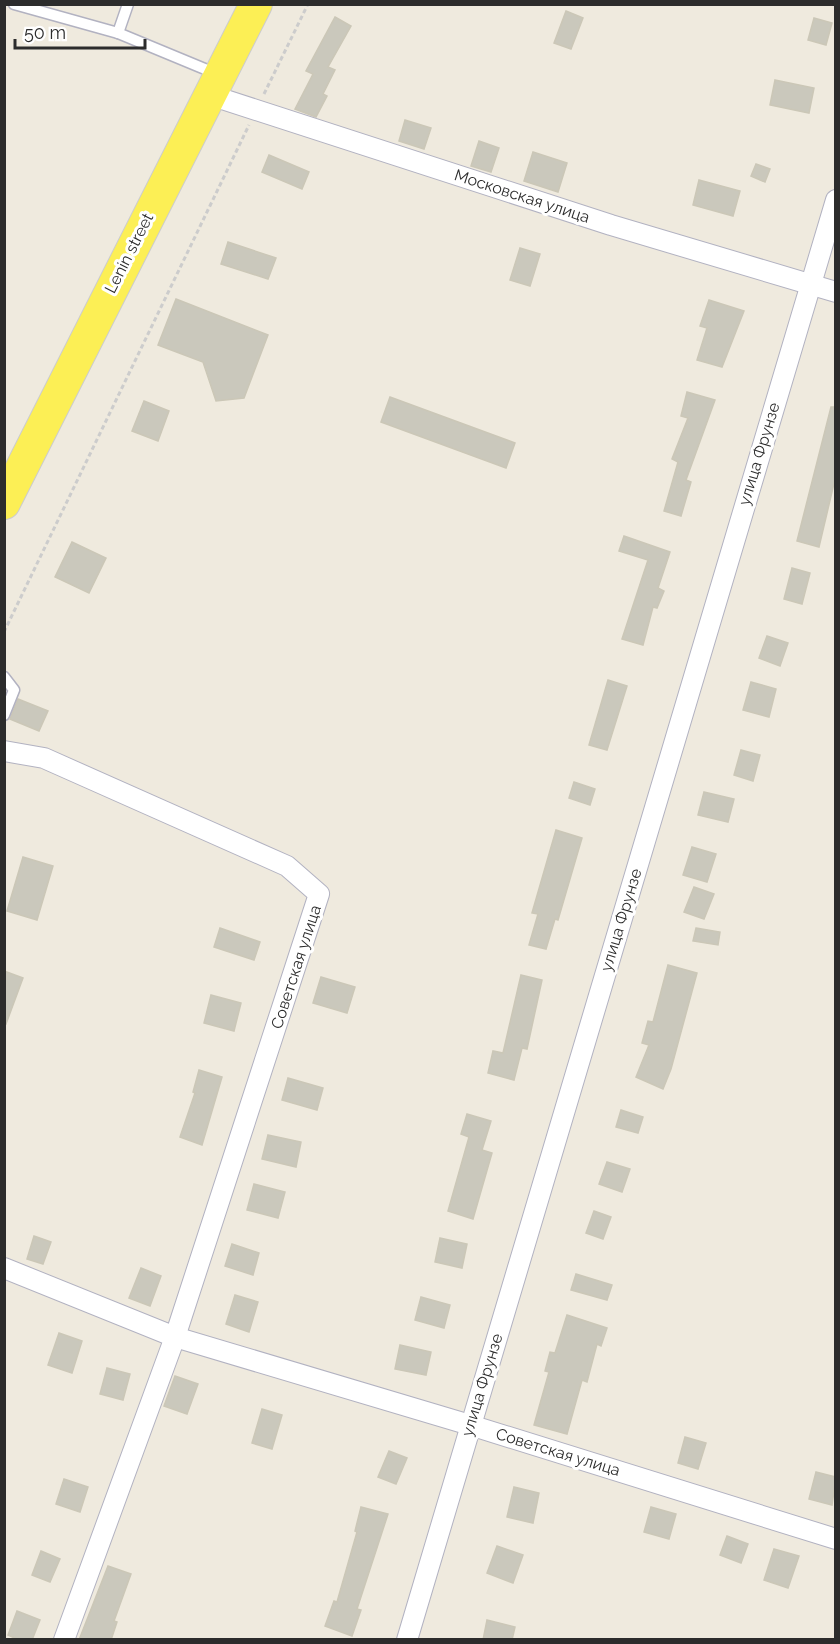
<svg xmlns="http://www.w3.org/2000/svg" width="840" height="1644" viewBox="0 0 840 1644" font-family="Raleway,sans-serif">
<style>
.building{fill:#cac8bc;stroke:#cbc7b7;stroke-width:1.5}
.lines{fill:none;stroke-linecap:round;stroke-linejoin:round}
.lane-casing{stroke:#b2b2c1;stroke-width:13}
.street-casing{stroke:#b2b2c1;stroke-width:22}
.primary-casing{stroke:#ccc;stroke-width:34}
.path{stroke:#ccc;stroke-width:3;stroke-dasharray:4.5 3;stroke-linecap:butt}
.lane{stroke:#fff;stroke-width:10}
.street{stroke:#fff;stroke-width:20}
.primary{stroke:#fcef55;stroke-width:32}
.labels{text-anchor:middle;dominant-baseline:central;stroke-width:6;stroke-linejoin:round;paint-order:stroke}
.street-label{font-size:16px;fill:#2c2c2c;stroke:#fff}
</style>
<rect width="100%" height="100%" fill="#efeade"/>
<g class="building">
<path d="M566 11 583 18 571 49 554 43Z"/>
<path d="M335 17 351 26 328 67 335 70 323 94 327 96 316 117 295 109 313 74 306 71Z"/>
<path d="M814 18 832 23 826 45 808 40Z"/>
<path d="M775 80 814 88 809 113 770 105Z"/>
<path d="M405 120 431 128 424 149 399 141Z"/>
<path d="M479 141 499 148 491 172 471 166Z"/>
<path d="M533 152 567 163 558 192 524 181Z"/>
<path d="M269 155 309 172 302 189 262 172Z"/>
<path d="M756 164 770 169 765 182 751 176Z"/>
<path d="M699 180 740 191 733 216 693 205Z"/>
<path d="M228 242 276 258 268 279 221 264Z"/>
<path d="M520 248 540 254 530 286 510 280Z"/>
<path d="M176 299 268 335 244 398 216 401 203 362 158 345Z"/>
<path d="M709 300 744 311 722 367 697 360 707 328 700 326Z"/>
<path d="M687 392 715 400 686 480 691 482 681 516 664 511 678 462 672 459 688 418 681 416Z"/>
<path d="M390 397 515 443 506 468 381 422Z"/>
<path d="M144 401 169 411 158 441 132 431Z"/>
<path d="M831 407H836V475L819 547 797 541Z"/>
<path d="M624 536 670 552 658 588 664 591 657 608 653 607 643 645 622 639 648 560 619 551Z"/>
<path d="M72 542 106 558 89 593 55 577Z"/>
<path d="M792 568 810 573 802 604 784 599Z"/>
<path d="M767 636 788 643 780 666 759 658Z"/>
<path d="M608 680 627 686 607 750 589 745Z"/>
<path d="M751 682 776 689 769 717 743 710Z"/>
<path d="M18 699 48 711 39 731 10 719Z"/>
<path d="M741 750 760 755 753 781 734 775Z"/>
<path d="M574 782 595 789 590 805 569 798Z"/>
<path d="M704 792 734 799 728 822 698 815Z"/>
<path d="M556 830 582 838 558 920 555 919 546 949 529 945 538 914 532 913Z"/>
<path d="M692 847 716 854 707 882 683 875Z"/>
<path d="M23 857 53 866 37 920 7 911Z"/>
<path d="M694 887 714 894 704 919 684 912Z"/>
<path d="M220 928 260 942 254 960 214 947Z"/>
<path d="M696 928 720 932 718 945 693 941Z"/>
<path d="M668 965 697 973 671 1069 663 1089 636 1077 649 1045 642 1043 648 1021 653 1022Z"/>
<path d="M4 971 23 978 6 1024 4 1023Z"/>
<path d="M521 975 542 980 527 1049 522 1048 514 1080 488 1073 493 1051 503 1053Z"/>
<path d="M321 977 355 987 347 1013 313 1003Z"/>
<path d="M211 995 241 1003 234 1031 204 1023Z"/>
<path d="M199 1070 222 1077 202 1145 180 1137 195 1093 193 1092Z"/>
<path d="M288 1078 323 1088 317 1110 282 1100Z"/>
<path d="M621 1110 643 1117 638 1133 616 1127Z"/>
<path d="M467 1114 491 1121 482 1150 492 1153 473 1219 448 1211 469 1137 461 1134Z"/>
<path d="M268 1135 301 1142 296 1167 262 1159Z"/>
<path d="M607 1162 630 1169 622 1192 599 1184Z"/>
<path d="M254 1184 285 1192 278 1218 247 1210Z"/>
<path d="M594 1211 611 1217 603 1239 586 1233Z"/>
<path d="M34 1236 51 1242 43 1264 27 1259Z"/>
<path d="M440 1238 467 1244 462 1268 435 1262Z"/>
<path d="M232 1244 259 1253 253 1275 225 1266Z"/>
<path d="M141 1268 161 1276 150 1306 129 1298Z"/>
<path d="M576 1274 612 1285 607 1300 571 1290Z"/>
<path d="M235 1295 258 1302 249 1332 226 1324Z"/>
<path d="M421 1297 450 1305 444 1328 415 1320Z"/>
<path d="M567 1315 607 1328 601 1346 597 1344 587 1382 582 1380 567 1434 534 1425 549 1372 545 1371 550 1352 555 1353Z"/>
<path d="M59 1333 82 1341 72 1373 48 1365Z"/>
<path d="M400 1345 431 1352 426 1375 395 1369Z"/>
<path d="M107 1368 130 1374 123 1400 100 1394Z"/>
<path d="M175 1376 198 1384 187 1414 164 1406Z"/>
<path d="M262 1409 282 1415 272 1449 252 1443Z"/>
<path d="M685 1437 706 1443 698 1469 678 1463Z"/>
<path d="M389 1451 407 1458 396 1484 378 1477Z"/>
<path d="M816 1472 836 1477 832 1505 809 1499Z"/>
<path d="M64 1479 88 1487 80 1512 56 1504Z"/>
<path d="M514 1487 539 1493 533 1523 507 1517Z"/>
<path d="M361 1507 388 1514 357 1609 361 1610 352 1636 325 1626 334 1601 337 1602 357 1532 355 1531Z"/>
<path d="M651 1507 676 1514 669 1539 644 1532Z"/>
<path d="M727 1536 748 1544 741 1563 720 1555Z"/>
<path d="M497 1546 523 1555 513 1583 487 1573Z"/>
<path d="M774 1549 799 1556 788 1588 764 1580Z"/>
<path d="M41 1551 60 1559 50 1582 32 1575Z"/>
<path d="M108 1566 131 1574 114 1621 117 1622 111 1640H79Z"/>
<path d="M17 1611 40 1620 32 1640H19L8 1635Z"/>
<path d="M487 1620 515 1627 512 1640H483Z"/>
</g>
<g class="lines">
<g class="lane-casing">
<g id="lane">
<path d="M14 4 118 33 217 74"/>
<path d="M118 33 128 4"/>
<path d="M4 677 14 690 4 715"/>
</g>
</g>
<g class="street-casing">
<g id="street">
<path d="M210 95 611 225 836 292"/>
<path d="M4 751 44 758 287 866 319 894 175 1337 64 1640"/>
<path d="M4 1268 175 1337 470 1425 836 1539"/>
<path d="M407 1640 836 200"/>
</g>
</g>
<g class="primary-casing">
<path id="primary" d="M4 503 256 4"/>
</g>
<g class="path">
<path d="M264 94 308 4"/>
<path d="M4 632 249 125"/>
</g>
<use href="#lane" class="lane"/>
<use href="#street" class="street"/>
<use href="#primary" class="primary"/>
</g>
<g class="labels">
<g class="street-label">
<text transform="translate(522 196) rotate(18)">Московская улица</text>
<text transform="translate(129 253) rotate(-63)">Lenin street</text>
<text transform="translate(759 454) rotate(-73)">улица Фрунзе</text>
<text transform="translate(621 920) rotate(-73)">улица Фрунзе</text>
<text transform="translate(296 967) rotate(-72)">Советская улица</text>
<text transform="translate(482 1385) rotate(-73)">улица Фрунзе</text>
<text transform="translate(558 1452) rotate(17)">Советская улица</text>
</g>
</g>
<rect width="840" height="1644" fill="none" stroke="#2c2c2c" stroke-width="12"/>
<path d="M15 39v9h130v-9" fill="none" stroke="#2c2c2c" stroke-width="3"/>
<text x="24" y="39" font-size="18" fill="#2c2c2c" stroke="#ffffff" stroke-width="4.5" paint-order="stroke">50 m</text>
</svg>
